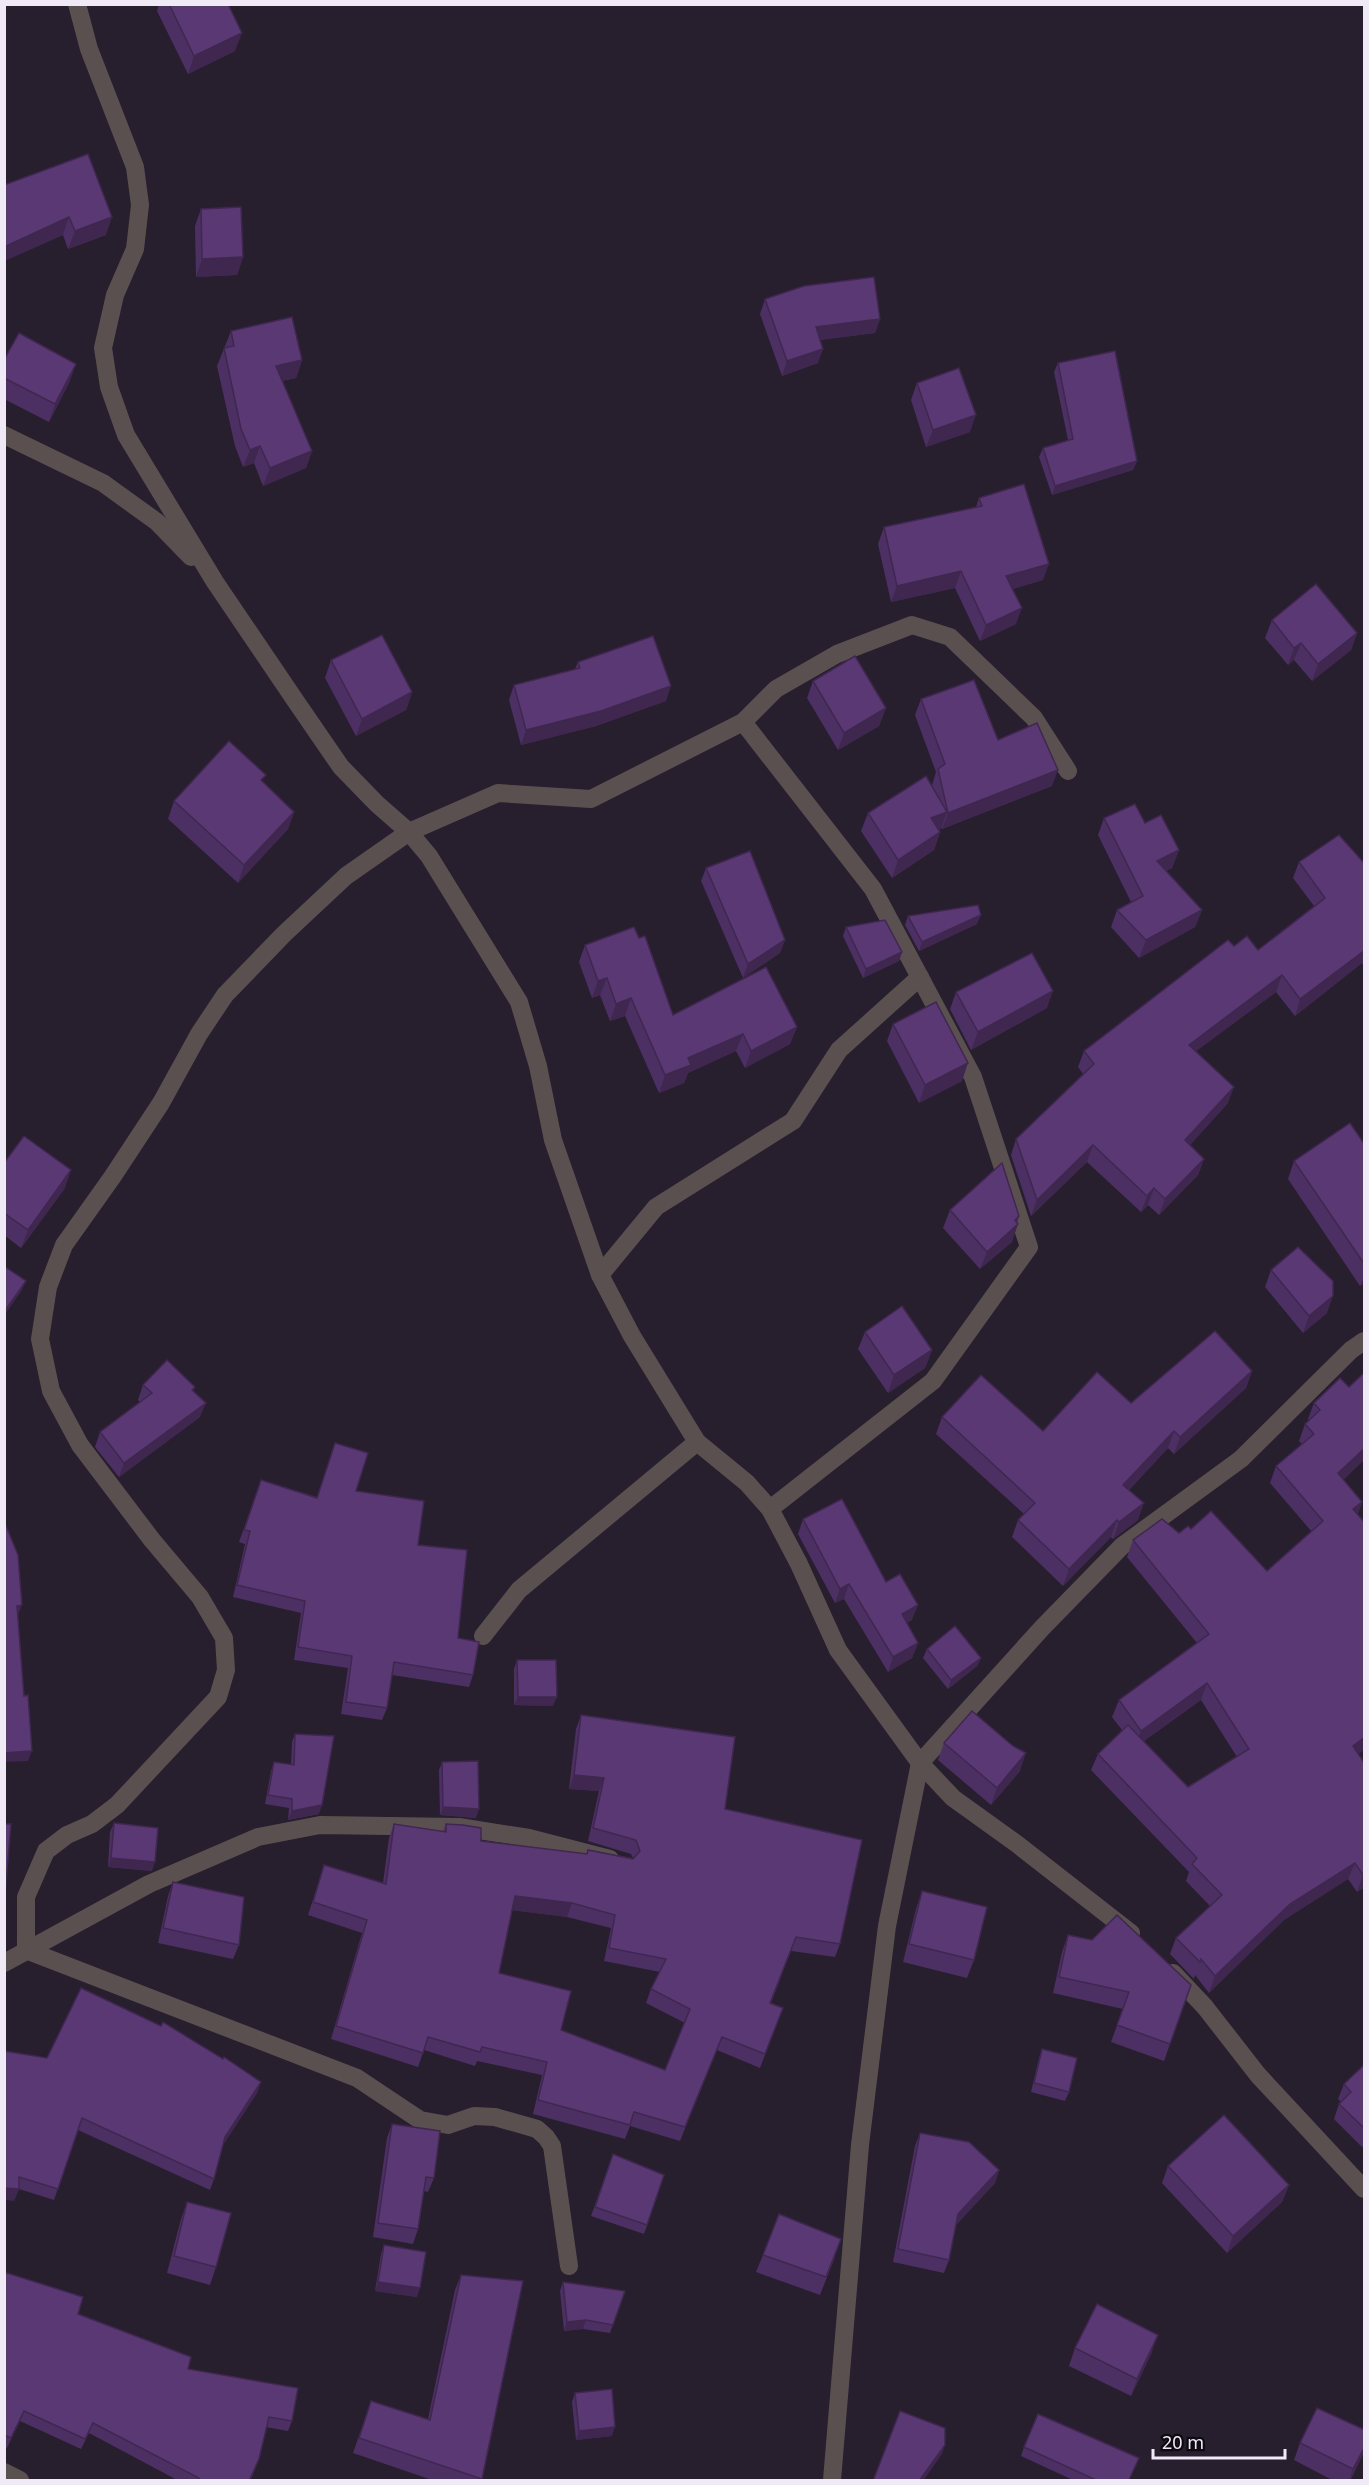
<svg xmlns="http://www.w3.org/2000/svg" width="1369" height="2485" viewBox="0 0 1369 2485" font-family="'Noto Sans',sans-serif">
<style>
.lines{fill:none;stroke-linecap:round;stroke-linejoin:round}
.minor{stroke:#5b5050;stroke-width:18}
.wall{fill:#4d3063;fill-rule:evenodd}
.shaded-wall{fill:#3f2750}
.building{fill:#5a3873;stroke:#3f2750;stroke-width:1.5;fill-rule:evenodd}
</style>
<rect width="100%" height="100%" fill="#271e2e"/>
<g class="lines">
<g class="minor">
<path d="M77 4 89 49 135 167 140 205 135 249 115 295 103 348 109 387 126 435 215 582 297 703 341 767 377 804 409 832 429 856 519 1002 538 1066 553 1140 600 1275 632 1336 697 1442 747 1483 770 1509 799 1564 838 1650 920 1763 953 1798 1017 1844 1131 1933"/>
<path d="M4 435 103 483 157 522 191 557"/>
<path d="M743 722 873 889 973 1077 1029 1247 933 1381 770 1509"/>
<path d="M600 1275 656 1207 793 1121 839 1050 920 977"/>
<path d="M483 1636 519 1590 697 1442"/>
<path d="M26 1950V1897L46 1851 67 1835 92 1824 117 1805 218 1697 226 1670 224 1638 200 1597 152 1540 80 1445 51 1391 40 1339 48 1287 64 1245 113 1176 161 1103 199 1034 225 995 284 934 346 876 409 832 498 793 591 799 743 722 776 689 837 654 912 625 950 637 1034 718 1068 771"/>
<path d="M26 1950 357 2078 420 2120 448 2125 474 2116 495 2117 537 2129 546 2137 552 2146 569 2266"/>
<path d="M4 1963 149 1884 258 1837 320 1825 459 1827 529 1838 610 1859"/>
<path d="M1173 1973 1205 2007 1258 2075 1364 2189"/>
<path d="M4 2472 20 2480"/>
<path d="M832 2480 860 2145 887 1926 920 1763 1042 1628 1122 1546 1241 1459 1351 1350 1364 1341"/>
</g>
</g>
<g class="wall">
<path d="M159 4H228L235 51 188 74 157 11Z"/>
<path d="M4 185 106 235 68 249 63 235 4 261Z"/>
<path d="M201 209 243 257 237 275 196 277 195 226Z"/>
<path d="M765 299 880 319 875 333 820 340 818 363 782 376 760 314Z"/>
<path d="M231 331 302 360 296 378 282 381 312 451 306 468 263 486 254 463 243 467 235 446 217 366Z"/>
<path d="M4 360 70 381 49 422 4 399Z"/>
<path d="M1058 363 1137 461 1133 470 1052 495 1039 457 1043 448 1068 440 1054 372Z"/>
<path d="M917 383 970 432 926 447 911 400Z"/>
<path d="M979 498 1043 580 1012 589 1016 624 980 641 955 588 891 602 878 544 884 527 976 507Z"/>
<path d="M1272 620 1357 633 1351 650 1312 681 1294 660 1288 665 1265 638Z"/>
<path d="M331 660 412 692 406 710 356 736 325 678Z"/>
<path d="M578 662 666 701 596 726 521 745 509 700 514 685 575 669Z"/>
<path d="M813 681 886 708 879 726 838 750 807 698Z"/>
<path d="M921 699 998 740 1052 786 942 829V828L939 830 940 832 934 850 892 878 861 831 868 813 932 785 936 772 915 715Z"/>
<path d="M174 801 294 812 288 829 238 883 168 819Z"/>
<path d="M1104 818 1145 823 1179 850 1172 868 1166 871 1202 910 1195 927 1139 958 1111 927 1117 910 1131 902 1098 835Z"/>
<path d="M1299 862 1365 864V966L1362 963 1295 1016 1276 992 1196 1051 1228 1103 1190 1145 1204 1159 1198 1175 1159 1215 1148 1205 1141 1212 1087 1162 1031 1216 1011 1155 1016 1139 1083 1074 1078 1067 1084 1051 1234 946 1258 950 1314 906 1293 878Z"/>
<path d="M706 868 785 940 780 953 743 978 701 881Z"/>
<path d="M908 916 977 924 919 951 905 925Z"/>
<path d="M846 927 902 952 899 961 863 978 843 936Z"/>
<path d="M585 945 673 1015 797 1027 790 1044 745 1068 736 1051 688 1073 684 1083 659 1093 625 1016 610 1021 600 995 592 998 579 962Z"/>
<path d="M956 992 1047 1008 971 1050 950 1009Z"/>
<path d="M893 1024 962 1081 919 1103 887 1041Z"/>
<path d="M1365 1145V1282L1360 1286 1288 1179 1294 1161Z"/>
<path d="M4 1163 65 1188 21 1248 4 1235Z"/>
<path d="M950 1210 1019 1216 1012 1242 980 1269 943 1228Z"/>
<path d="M1271 1270 1327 1313 1303 1333 1265 1287Z"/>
<path d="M865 1332 932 1350 925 1368 888 1393 858 1349Z"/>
<path d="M1252 1371 1246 1388 1174 1454 1168 1448 1129 1490 1138 1520 1113 1539 1111 1537 1063 1586 1012 1537 1018 1520 1024 1514 936 1434 942 1417 1043 1431 1131 1403Z"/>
<path d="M1365 1372V1459L1343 1480 1362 1502 1358 1514 1365 1523V1749L1358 1754 1365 1887 1357 1892 1348 1879 1284 1920 1209 1993 1195 1975 1194 1979 1170 1954 1176 1938 1210 1906 1186 1881 1189 1872 1091 1770 1098 1754 1122 1730 1112 1717 1119 1700 1197 1643 1127 1557 1133 1540 1179 1533 1191 1529 1267 1571 1312 1532 1270 1483 1276 1466 1302 1444 1299 1441 1305 1424 1309 1421 1308 1419 1314 1403 1349 1387ZM1201 1700 1237 1757 1188 1787 1144 1741Z"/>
<path d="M143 1385 195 1387 193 1391 200 1417 119 1477 95 1447 100 1432 140 1402 138 1400Z"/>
<path d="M261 1480 317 1497 356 1491 418 1545 473 1675 469 1687 392 1675 387 1708 382 1720 341 1714 348 1668 294 1660 301 1613 233 1597 245 1544 239 1542Z"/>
<path d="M803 1519 886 1582 912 1620 907 1623 918 1643 912 1658 888 1672 844 1599 835 1603 798 1534Z"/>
<path d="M927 1649 981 1658 977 1666 948 1689 923 1658Z"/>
<path d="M517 1660 553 1706 514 1705V1669Z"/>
<path d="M581 1715 725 1809 840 1944 835 1957 791 1951 771 2003 783 2008 760 2068 717 2050 680 2141 630 2126 625 2139 533 2114 542 2075 477 2061 475 2066 424 2050 418 2067 331 2039 362 1933 308 1915 324 1865 383 1883 389 1838 394 1824 443 1831 446 1824 481 1841 586 1854 588 1850 633 1858 631 1854 588 1841 599 1791 569 1789 576 1729ZM512 1910 567 1917 611 1928 604 1961 660 1972 651 1989 646 2003 685 2023 665 2070 561 2030 499 1973Z"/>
<path d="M295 1734 319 1814 288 1820 289 1808 265 1804 271 1771 274 1762 291 1765 292 1742Z"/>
<path d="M944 1743 1020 1771 991 1805 938 1760Z"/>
<path d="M442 1762 476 1818 440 1815 439 1770Z"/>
<path d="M114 1823 152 1871 108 1867 110 1832Z"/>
<path d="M173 1882 239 1945 233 1959 158 1943 168 1896Z"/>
<path d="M922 1891 974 1960 967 1978 903 1962 916 1909Z"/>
<path d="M1068 1935 1191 1985 1164 2061 1111 2042 1123 2009 1053 1993 1062 1952Z"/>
<path d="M1042 2049 1069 2092 1065 2101 1031 2092 1039 2058Z"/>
<path d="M47 2058 261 2082 257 2093 223 2145 214 2179 210 2190 78 2130 54 2200 19 2189 14 2201Z"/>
<path d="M1365 2064V2145L1362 2147 1334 2119 1339 2104 1341 2102 1338 2099 1344 2084Z"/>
<path d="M392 2124 434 2178 428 2192 424 2191 418 2229 413 2244 373 2237 387 2138Z"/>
<path d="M920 2133 999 2170 995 2183 956 2225 949 2260 944 2273 893 2262 915 2146Z"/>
<path d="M613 2154 664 2175 644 2234 591 2216Z"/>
<path d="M1168 2166 1289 2185 1282 2202 1227 2253 1162 2183Z"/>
<path d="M187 2202 216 2267 210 2285 167 2273 181 2219Z"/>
<path d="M384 2245 417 2297 375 2291 381 2254Z"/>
<path d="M763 2255 835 2257 820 2295 756 2272Z"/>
<path d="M4 2272 78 2314 292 2421 288 2431 266 2427 255 2470 250 2481H179L89 2433 81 2449 20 2421 7 2448 4 2447Z"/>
<path d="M461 2275 523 2281 482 2481H435L353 2453 371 2401 428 2419 455 2290Z"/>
<path d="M563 2282 625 2291 610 2333 583 2329 564 2331 560 2291Z"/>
<path d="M1075 2348 1152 2352 1131 2396 1069 2366Z"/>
<path d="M575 2393 612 2436 576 2440 572 2402Z"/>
<path d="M1365 2430V2450L1350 2481H1334L1294 2460 1300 2443Z"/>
<path d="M1024 2447 1130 2481H1075L1021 2456Z"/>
</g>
<g class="shaded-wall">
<path d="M242 33 235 51 188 74 194 56Z"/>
<path d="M69 217 63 235 4 261V247Z"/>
<path d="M112 217 106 235 68 249 75 231Z"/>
<path d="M243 257 237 275 196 277 202 259Z"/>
<path d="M880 319 875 333 810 341 816 327Z"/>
<path d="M823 349 818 363 782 376 787 361Z"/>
<path d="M302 360 296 378 270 383 276 366Z"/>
<path d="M76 364 70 381 49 422 55 404Z"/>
<path d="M976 415 970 432 926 447 933 430Z"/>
<path d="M260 446 254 463 243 467 250 450Z"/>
<path d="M312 451 306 468 263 486 270 468Z"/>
<path d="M1137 461 1133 470 1052 495 1055 486Z"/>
<path d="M1049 564 1043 580 1000 593 1006 576Z"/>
<path d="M961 571 955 588 891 602 897 586Z"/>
<path d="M1022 608 1016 624 980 641 986 625Z"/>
<path d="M1357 633 1351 650 1312 681 1318 664Z"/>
<path d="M1301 643 1294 660 1288 665 1294 648Z"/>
<path d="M671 686 666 701 596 726 521 745 526 730Z"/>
<path d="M412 692 406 710 356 736 362 719Z"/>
<path d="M886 708 879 726 838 750 844 733Z"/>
<path d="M1058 770 1052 786 942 829 948 813Z"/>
<path d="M294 812 288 829 238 883 244 865Z"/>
<path d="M947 812 941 829 925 836 931 818Z"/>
<path d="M940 832 934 850 892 878 898 860Z"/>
<path d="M1179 850 1172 868 1151 879 1157 861Z"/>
<path d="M1202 910 1195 927 1139 958 1146 940Z"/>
<path d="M981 915 977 924 919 951 922 942Z"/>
<path d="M785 940 780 953 743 978 748 964Z"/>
<path d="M1365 950V956L1362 963 1295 1016 1300 999Z"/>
<path d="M902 952 899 961 863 978 866 969Z"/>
<path d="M1282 975 1276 992 1183 1061 1189 1045Z"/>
<path d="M607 978 600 995 592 998 598 981Z"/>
<path d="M1053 991 1047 1008 971 1050 978 1032Z"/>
<path d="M631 998 625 1016 610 1021 616 1004Z"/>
<path d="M797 1027 790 1044 745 1068 751 1051Z"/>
<path d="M743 1034 736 1051 688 1073 684 1083 659 1093 665 1075 688 1058Z"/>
<path d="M968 1063 962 1081 919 1103 925 1085Z"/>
<path d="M1234 1087 1228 1103 1179 1157 1185 1140Z"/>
<path d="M1093 1145 1087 1162 1031 1216 1037 1200Z"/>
<path d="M1204 1159 1198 1175 1159 1215 1165 1199Z"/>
<path d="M71 1170 65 1188 21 1248 28 1230Z"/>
<path d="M1154 1188 1148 1205 1141 1212 1147 1196Z"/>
<path d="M1019 1216 1015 1226 1018 1224 1012 1242 980 1269 987 1252Z"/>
<path d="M1365 1275V1282L1360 1286Z"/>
<path d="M26 1281 22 1290 4 1316V1312Z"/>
<path d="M1333 1296 1327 1313 1303 1333 1309 1316Z"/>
<path d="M932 1350 925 1368 888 1393 894 1375Z"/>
<path d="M1252 1371 1246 1388 1174 1454 1180 1437Z"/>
<path d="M206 1403 200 1417 119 1477 124 1463Z"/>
<path d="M1174 1431 1168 1448 1117 1502 1123 1485Z"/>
<path d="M1365 1448V1459L1332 1490 1338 1473Z"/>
<path d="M1362 1502 1356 1519 1353 1509Z"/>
<path d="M1144 1503 1138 1520 1113 1539 1119 1522Z"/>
<path d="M1117 1520 1111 1537 1063 1586 1069 1569Z"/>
<path d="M849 1584 844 1599 835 1603 840 1589Z"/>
<path d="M22 1605 18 1615 17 1606Z"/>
<path d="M918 1605 912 1620 897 1629 902 1614Z"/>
<path d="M918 1643 912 1658 888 1672 893 1657Z"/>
<path d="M981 1658 977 1666 948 1689 951 1680Z"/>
<path d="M1207 1683 1201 1700 1135 1747 1141 1731Z"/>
<path d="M518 1697H557L553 1706 514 1705Z"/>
<path d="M1365 1737V1749L1347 1763 1353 1746Z"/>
<path d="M32 1751 28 1761 4 1762V1753Z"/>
<path d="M1026 1753 1020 1771 991 1805 997 1788Z"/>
<path d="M574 1775 604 1778 599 1791 569 1789Z"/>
<path d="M322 1805 319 1814 288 1820 292 1811Z"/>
<path d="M443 1807 479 1809 476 1818 440 1815Z"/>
<path d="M111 1858 155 1862 152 1871 108 1867Z"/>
<path d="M1355 1863 1348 1879 1284 1920 1209 1993 1215 1976 1290 1904Z"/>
<path d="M1363 1875H1365V1887L1357 1892Z"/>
<path d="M515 1896 572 1903 567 1917 510 1910Z"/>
<path d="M261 2082 257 2093 221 2148 225 2137Z"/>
<path d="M999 2170 995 2183 953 2228 958 2214Z"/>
<path d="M1289 2185 1282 2202 1227 2253 1233 2236Z"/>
<path d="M4 2188 19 2189 14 2201 4 2200Z"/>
<path d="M378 2282 420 2288 417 2297 375 2291Z"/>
<path d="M586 2320 583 2329 564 2331 567 2322Z"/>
<path d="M1158 2335 1152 2352 1131 2396 1137 2379Z"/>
<path d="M24 2411 20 2421 7 2448 11 2438Z"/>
<path d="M615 2427 612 2436 576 2440 579 2431Z"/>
<path d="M945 2445 942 2454 923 2481H919Z"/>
<path d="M1365 2446V2450L1349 2481 1353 2469Z"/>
</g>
<g class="building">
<path d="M169 4H228L242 33 194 56Z"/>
<path d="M88 154 112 217 75 231 69 217 4 247V185Z"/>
<path d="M241 207 243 257 202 259 201 209Z"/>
<path d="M874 277 880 319 816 327 823 349 787 361 765 299 804 286Z"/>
<path d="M292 317 302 360 276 366 312 451 270 468 260 446 250 450 241 429 224 348 234 346 231 331Z"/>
<path d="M19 333 76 364 55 404 4 378V360Z"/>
<path d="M1115 351 1137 461 1055 486 1043 448 1073 439 1058 363Z"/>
<path d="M959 368 976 415 933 430 917 383Z"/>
<path d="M1024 484 1049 564 1006 576 1022 608 986 625 961 571 897 586 884 527 982 506 979 498Z"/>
<path d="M1316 584 1357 633 1318 664 1301 643 1294 648 1272 620Z"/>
<path d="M382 635 412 692 362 719 331 660Z"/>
<path d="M653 636 671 686 601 711 526 730 514 685 580 668 578 662Z"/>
<path d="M855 656 886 708 844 733 813 681Z"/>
<path d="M974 680 998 740 1037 723 1058 770 948 813 938 769 945 764 921 699Z"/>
<path d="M229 741 266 775 261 780 294 812 244 865 174 801Z"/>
<path d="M926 776 947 812 931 818 940 832 898 860 868 813Z"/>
<path d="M1135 804 1145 823 1161 815 1179 850 1157 861 1202 910 1146 940 1117 910 1143 896 1104 818Z"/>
<path d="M1339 835 1365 864V950L1300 999 1282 975 1189 1045 1234 1087 1185 1140 1204 1159 1165 1199 1154 1188 1147 1196 1093 1145 1037 1200 1016 1139 1094 1064 1084 1051 1228 940 1234 946 1247 936 1258 950 1325 898 1299 862Z"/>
<path d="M750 851 785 940 748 964 706 868Z"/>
<path d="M978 905 981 915 922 942 908 916Z"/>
<path d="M885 920 902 952 866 969 846 927Z"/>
<path d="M634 927 639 938 645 936 673 1015 766 967 797 1027 751 1051 743 1034 688 1058 691 1065 665 1075 631 998 616 1004 607 978 598 981 585 945Z"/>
<path d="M1032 953 1053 991 978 1032 956 992Z"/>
<path d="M936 1002 968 1063 925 1085 893 1024Z"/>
<path d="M1350 1123 1365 1145V1265L1294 1161Z"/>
<path d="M24 1136 71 1170 28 1230 4 1213V1163Z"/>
<path d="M1002 1163 1019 1216 1015 1220 1018 1224 987 1252 950 1210Z"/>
<path d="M1298 1247 1333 1281V1296L1309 1316 1271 1270Z"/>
<path d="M4 1266 26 1281 4 1312Z"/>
<path d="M902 1306 932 1350 894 1375 865 1332Z"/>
<path d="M1215 1331 1252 1371 1180 1437 1174 1431 1123 1485 1144 1503 1119 1522 1117 1520 1069 1569 1018 1520 1035 1503 942 1417 981 1375 1043 1431 1097 1372 1131 1403Z"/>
<path d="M167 1360 195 1387 192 1390 206 1403 124 1463 100 1432 152 1393 143 1385Z"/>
<path d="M1365 1372V1448L1338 1473 1362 1502 1353 1509 1365 1523V1737L1353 1746 1365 1764V1875H1363L1355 1863 1290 1904 1215 1976 1201 1959 1200 1962 1176 1938 1222 1895 1192 1864 1197 1858 1098 1754 1128 1725 1188 1787 1249 1749 1207 1683 1141 1731 1119 1700 1209 1634 1133 1540 1162 1519 1179 1533 1188 1526 1191 1529 1211 1511 1267 1571 1323 1521 1276 1466 1314 1434 1305 1424 1320 1410 1314 1403 1340 1378 1349 1387Z"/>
<path d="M335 1443 368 1453 356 1491 424 1501 418 1545 467 1550 458 1638 479 1642 473 1675 394 1662 387 1708 346 1702 352 1656 298 1647 305 1601 237 1585 250 1531 244 1530 261 1480 317 1498Z"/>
<path d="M842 1499 886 1582 900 1574 918 1605 902 1614 918 1643 893 1657 849 1584 840 1589 803 1519Z"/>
<path d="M4 1521 18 1555 22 1605 17 1606 24 1696 28 1695 32 1751 4 1753Z"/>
<path d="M955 1626 981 1658 951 1680 927 1649Z"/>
<path d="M517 1660H556L557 1697H518Z"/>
<path d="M972 1711 1013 1746 1026 1753 997 1788 944 1743Z"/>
<path d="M581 1715 735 1737 725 1809 862 1840 840 1944 796 1937 770 2003 783 2008 765 2054 722 2037 685 2127 634 2112 630 2125 538 2100 547 2062 482 2047 480 2052 428 2037 423 2053 336 2026 367 1920 313 1902 324 1865 386 1884 394 1824 446 1832V1824L463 1825 481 1828V1841L587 1854 588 1850 633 1859 640 1851 636 1840 593 1828 604 1778 574 1775ZM515 1896 572 1903 615 1915 609 1948 666 1959 651 1989 690 2009 665 2070 561 2030 571 1991 499 1973Z"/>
<path d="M295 1734 334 1736 322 1805 292 1811V1799L268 1795 274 1762 294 1765Z"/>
<path d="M478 1761 479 1809 443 1807 442 1762Z"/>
<path d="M114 1823 158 1828 155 1862 111 1858Z"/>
<path d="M4 1824H11L4 1907Z"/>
<path d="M173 1882 244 1897 239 1945 163 1928Z"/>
<path d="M922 1891 987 1907 974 1960 909 1944Z"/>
<path d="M1117 1915 1191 1985 1170 2044 1117 2025 1129 1992 1059 1977 1068 1935 1092 1940Z"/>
<path d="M81 1988 161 2026 163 2022 223 2059 224 2057 261 2082 225 2137 214 2179 82 2118 58 2189 19 2177V2189L4 2188V2051L47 2058Z"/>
<path d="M1042 2049 1077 2058 1069 2092 1034 2083Z"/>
<path d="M1365 2064V2129L1339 2104 1351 2092 1344 2084Z"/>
<path d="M1224 2115 1289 2185 1233 2236 1168 2166Z"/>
<path d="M392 2124 440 2131 434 2178 426 2177 418 2229 378 2223Z"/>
<path d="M920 2133 969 2142 999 2170 958 2214 949 2260 898 2249Z"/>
<path d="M613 2154 664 2175 647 2225 595 2207Z"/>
<path d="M187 2202 231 2213 216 2267 174 2256Z"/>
<path d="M779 2214 841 2239 826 2277 763 2255Z"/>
<path d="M384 2245 426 2252 420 2288 378 2282Z"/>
<path d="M4 2272 83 2297 78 2314 191 2357 188 2369 298 2388 292 2421 269 2417 259 2459 249 2481H198L199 2478 93 2423 85 2439 24 2411 11 2438 4 2435Z"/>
<path d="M461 2275 523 2281 482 2479 359 2438 371 2401 430 2420Z"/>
<path d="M563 2282 625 2291 613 2325 586 2320 567 2322Z"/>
<path d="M1097 2304 1158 2335 1137 2379 1075 2348Z"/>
<path d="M612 2389 615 2427 579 2431 575 2393Z"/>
<path d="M1317 2408 1365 2430V2446L1353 2469 1300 2443Z"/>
<path d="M900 2411 945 2428V2445L919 2481H873Z"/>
<path d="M1038 2414 1139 2458 1129 2480 1130 2481H1098L1024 2447Z"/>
</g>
<rect width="1369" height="2485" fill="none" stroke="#f0eaf6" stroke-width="12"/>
<path d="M1153 2449v9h132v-9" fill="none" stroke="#f0eaf6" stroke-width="3"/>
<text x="1162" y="2449" font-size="18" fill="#f0eaf6" stroke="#0e0a11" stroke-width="4.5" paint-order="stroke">20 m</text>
</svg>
